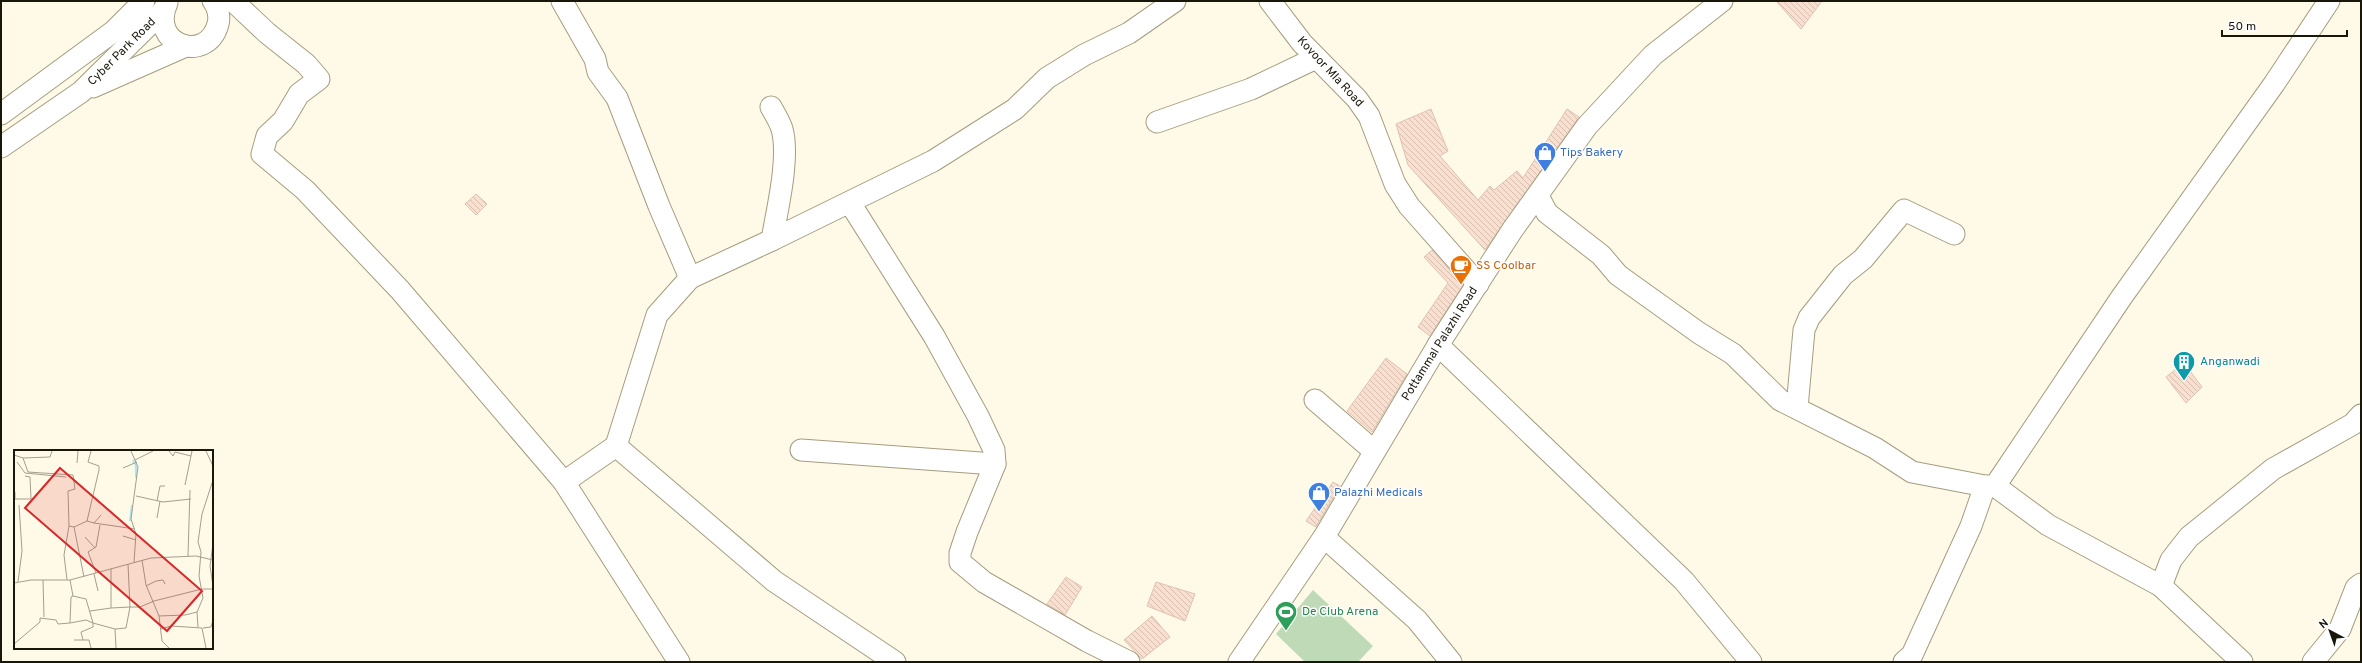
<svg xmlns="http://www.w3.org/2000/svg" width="2362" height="663" viewBox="0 0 2362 663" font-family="Overpass,sans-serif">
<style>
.garden{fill:#bfdab7}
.building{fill:url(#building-back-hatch);stroke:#e0c2b0}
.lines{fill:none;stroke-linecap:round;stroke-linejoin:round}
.minor-casing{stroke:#a59d7f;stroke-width:23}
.minor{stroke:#fff;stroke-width:21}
.labels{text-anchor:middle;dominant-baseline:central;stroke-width:3;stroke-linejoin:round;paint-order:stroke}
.street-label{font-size:12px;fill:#19160a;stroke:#fff}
.shop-label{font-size:12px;fill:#366cbe;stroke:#fff;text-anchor:start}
.food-label{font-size:12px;fill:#c56008;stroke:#fff;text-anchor:start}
.culture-label{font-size:12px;fill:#0d838f;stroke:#fff;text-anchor:start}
.leisure-label{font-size:12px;fill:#27864d;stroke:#fff;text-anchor:start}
.inset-river{fill:none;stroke:#aee5f2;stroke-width:2}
.inset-road{fill:none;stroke:#a39e8f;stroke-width:1}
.view{fill:#d62828;fill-opacity:0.15;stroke:#d62828;stroke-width:2}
.inset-edge{fill:none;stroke:#19160a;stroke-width:2}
</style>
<defs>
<pattern id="building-back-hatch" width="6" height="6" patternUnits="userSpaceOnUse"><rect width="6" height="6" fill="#f9dfd0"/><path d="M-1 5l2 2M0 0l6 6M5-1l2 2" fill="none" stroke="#d5bfb1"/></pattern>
</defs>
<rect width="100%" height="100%" fill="#fff9e7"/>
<path class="garden" d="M1313 590 1373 646 1358 662H1305L1276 634Z"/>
<g class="building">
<path d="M1776 1H1822L1801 29Z"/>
<path d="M1431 109 1448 151 1440 156 1478 200 1490 186 1494 190 1517 171 1523 178 1567 109 1579 117 1485 250 1408 165 1396 124Z"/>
<path d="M476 194 487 204 476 215 465 204Z"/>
<path d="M1432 250 1463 285 1430 336 1418 327 1448 283 1424 257Z"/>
<path d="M1386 358 1407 374 1372 432 1347 411Z"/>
<path d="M2184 363 2202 387 2186 403 2166 377Z"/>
<path d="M1333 482 1340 486 1316 527 1306 521Z"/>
<path d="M1066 577 1082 587 1065 615 1047 604Z"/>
<path d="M1156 582 1195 594 1185 621 1147 606Z"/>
<path d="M1152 616 1170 637 1142 659 1124 640Z"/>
</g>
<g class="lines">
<g class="minor-casing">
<g id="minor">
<path d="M233 1 267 33 306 64 319 79 299 94 283 121 267 136 262 154 305 190 400 290 564 482 679 662"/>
<path d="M562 1 595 59 598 72 617 98 659 206 690 278 772 240"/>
<path d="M1270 1 1302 43 1357 99 1369 116 1395 184 1409 206 1478 284"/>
<path d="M167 3C148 45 207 65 218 24 220 17 218 7 213 1"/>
<path d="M93 87 186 46"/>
<path d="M771 107C775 114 780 122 782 129 790 158 777 210 772 240L933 161 1015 109 1047 78 1060 70 1084 55 1129 33 1175 1"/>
<path d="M1 114 114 31 144 1"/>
<path d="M1157 122 1251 89 1316 58"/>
<path d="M1 147 81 92 163 11"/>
<path d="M1538 196 1547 213 1601 255 1618 275 1699 333 1733 354 1780 400 1875 448 1912 472 1985 486H1995L2048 525 2161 586 2242 662"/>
<path d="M850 203 934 336 978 416 994 450 995 464 967 532 960 553V562L984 582 1087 641 1129 662"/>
<path d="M1438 345 1684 581 1751 662"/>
<path d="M1315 400 1374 451"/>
<path d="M1797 408 1804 330 1809 318 1843 275 1863 259 1904 210 1954 234"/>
<path d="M616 446 657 315 690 278"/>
<path d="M801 450 995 464"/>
<path d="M564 482 616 446 774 581 895 662"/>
<path d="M1995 486 2121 298 2274 84 2329 1"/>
<path d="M1324 537 1417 620 1451 662"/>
<path d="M2161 586 2171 560 2189 537 2273 469 2353 424 2361 415"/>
<path d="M1239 662 1324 537 1438 345 1513 229 1587 126 1653 55 1722 1"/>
<path d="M1904 662 1912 655 1971 526 1985 486"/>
<path d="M2313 662 2340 629 2356 588 2361 584"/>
</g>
</g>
<use href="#minor" class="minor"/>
</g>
<defs>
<g id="shop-pin" transform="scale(1.15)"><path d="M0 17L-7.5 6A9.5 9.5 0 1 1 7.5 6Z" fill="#3f7fe0" stroke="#fff"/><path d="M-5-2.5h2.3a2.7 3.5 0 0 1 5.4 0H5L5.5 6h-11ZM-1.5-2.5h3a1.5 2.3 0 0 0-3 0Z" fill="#fff"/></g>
<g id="cafe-pin" transform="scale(1.15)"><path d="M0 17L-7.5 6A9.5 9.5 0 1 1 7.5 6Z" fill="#e8710a" stroke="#fff"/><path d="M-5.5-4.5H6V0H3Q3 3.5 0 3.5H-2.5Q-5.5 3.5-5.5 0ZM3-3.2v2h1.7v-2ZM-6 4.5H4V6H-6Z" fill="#fff"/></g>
<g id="building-pin" transform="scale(1.15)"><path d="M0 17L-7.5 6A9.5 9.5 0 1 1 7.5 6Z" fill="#0f9aa8" stroke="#fff"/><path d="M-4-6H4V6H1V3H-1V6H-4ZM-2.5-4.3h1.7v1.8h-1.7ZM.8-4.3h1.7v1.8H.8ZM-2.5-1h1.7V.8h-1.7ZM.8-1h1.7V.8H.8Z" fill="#fff"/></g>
<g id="stadium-pin" transform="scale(1.15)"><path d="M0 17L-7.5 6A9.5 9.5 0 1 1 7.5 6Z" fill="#2e9e5b" stroke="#fff"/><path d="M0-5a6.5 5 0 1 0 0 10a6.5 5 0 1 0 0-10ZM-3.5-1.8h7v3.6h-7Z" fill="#fff"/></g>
</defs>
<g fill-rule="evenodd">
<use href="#shop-pin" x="1545" y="153"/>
<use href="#cafe-pin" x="1461" y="266"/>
<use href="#building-pin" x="2184" y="362"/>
<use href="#shop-pin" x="1319" y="493"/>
<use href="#stadium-pin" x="1286" y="612"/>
</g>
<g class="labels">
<g class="street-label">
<text transform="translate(122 52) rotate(-45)">Cyber Park Road</text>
<text transform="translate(1330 72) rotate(47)">Kovoor Mla Road</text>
<text transform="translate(1440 344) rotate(-58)">Pottammal Palazhi Road</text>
</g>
<g class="shop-label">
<text x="1560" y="153">Tips Bakery</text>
<text x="1334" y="493">Palazhi Medicals</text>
</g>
<g class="food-label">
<text x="1476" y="266">SS Coolbar</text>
</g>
<g class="culture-label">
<text x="2200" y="362">Anganwadi</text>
</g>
<g class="leisure-label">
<text x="1302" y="612">De Club Arena</text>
</g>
</g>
<g transform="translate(14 450)">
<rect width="199" height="199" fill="#fff9e7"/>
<path class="inset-river" d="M119 10 122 16V28M116 71 118 55"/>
<path class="inset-road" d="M77 1 74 12 85 16V20L73 71 80 73M117 1 124 17 117 69 122 84 120 112M155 1 159 6 161 2 177 6M192 1 199 16M0 5 9 8 14 22 59 25 61 39 54 41 55 76 50 105 53 130M9 8 36 7 38 1M121 10 139 1M3 12 11 23 52 27M63 13 64 1M109 18 123 12M171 35 178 1M1 42V49H17L16 27 11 26M122 46 149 52 177 49M143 51 146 36H151M87 65 80 73 121 79M143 68 146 51M55 76 60 77 70 127M60 77 73 71M109 86 122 90M71 87 81 98M199 94 196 116 199 136M174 106 176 40M128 110 132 135 145 166 148 191 155 198M114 114 116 157H126L140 151M82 123 74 102 82 97 86 75M80 124 84 141M29 130 30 167M56 130 59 146 72 149 79 173 101 179 102 198M4 132 8 101 5 55M0 133 17 130H56L137 108 182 106 199 110M132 136 142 131 149 130 151 134M140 151 188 139H199M97 158 116 157 112 178 101 179M76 161 97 158V119M183 162 184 177M145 166 171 165 183 162 189 148 185 126 187 102 184 92 188 64 199 30M56 173 72 170 79 173V177L67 182 69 190M189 178 197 177 199 170M147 179 157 176 188 178 192 198M60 190H75L77 198M0 194 26 172V168L42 170 44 174 56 173 57 147 59 146"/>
<path class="view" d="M46 18 188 141 153 181 11 58Z"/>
<rect width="199" height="199" class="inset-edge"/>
</g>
<rect width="2362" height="663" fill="none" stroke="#19160a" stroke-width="4"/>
<g transform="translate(2330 631) rotate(319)" stroke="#ffffff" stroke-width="3" paint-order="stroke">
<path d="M0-3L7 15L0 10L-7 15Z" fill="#19160a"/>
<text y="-6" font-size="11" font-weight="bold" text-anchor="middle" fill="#19160a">N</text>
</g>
<path d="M2222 30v6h125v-6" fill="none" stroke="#19160a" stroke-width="2"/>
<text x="2228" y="30" font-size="12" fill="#19160a" stroke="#ffffff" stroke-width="3" paint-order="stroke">50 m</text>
</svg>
